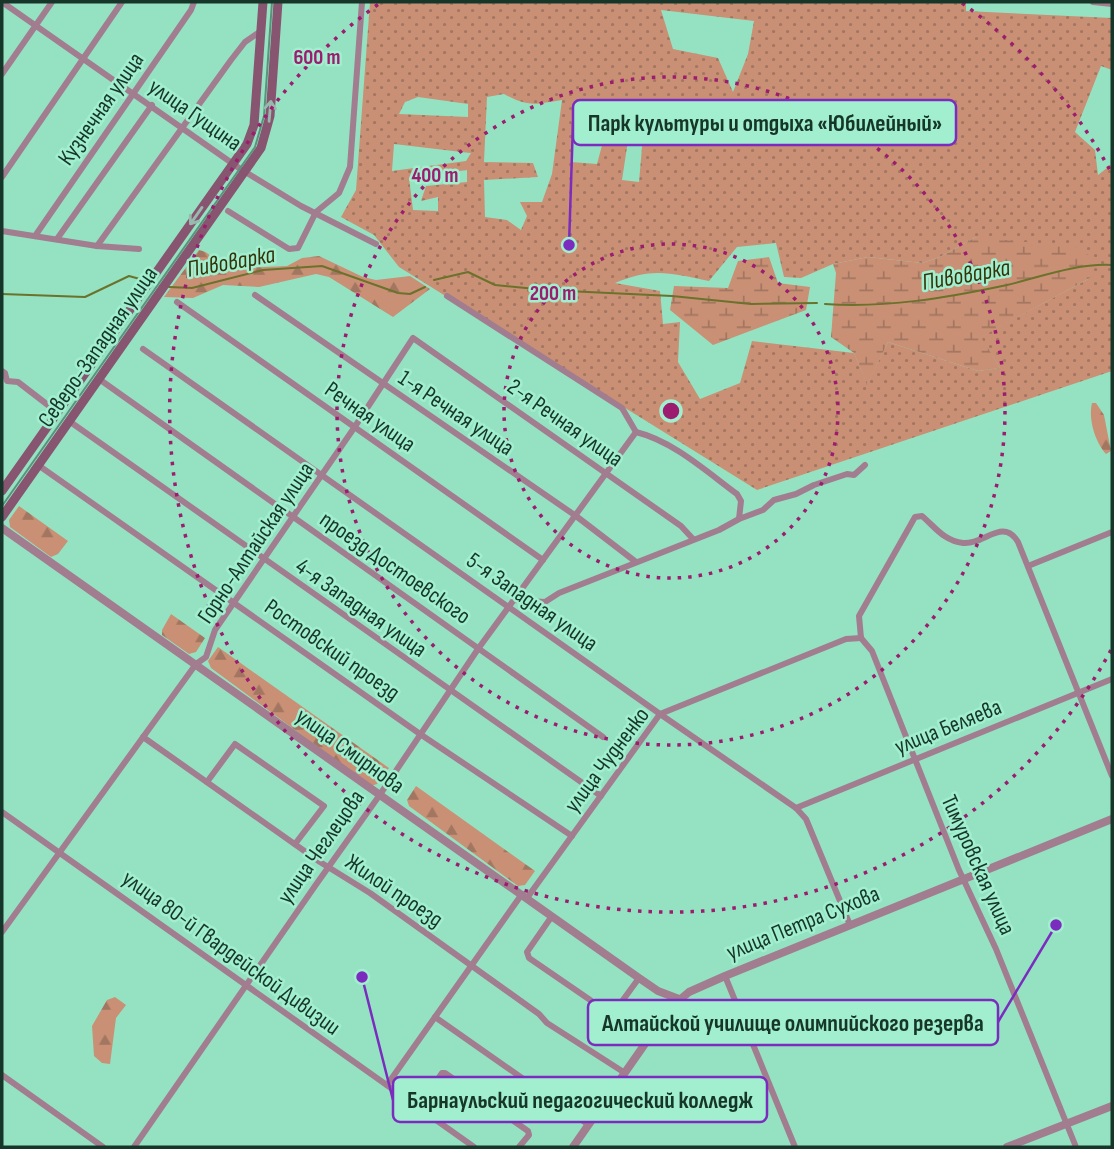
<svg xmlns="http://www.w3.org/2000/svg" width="1114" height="1149" viewBox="0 0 1114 1149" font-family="'Sofia Sans Condensed',sans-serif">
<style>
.grass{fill:url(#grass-dots);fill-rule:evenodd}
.forest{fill:url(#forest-firs)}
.wetland{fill:url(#wetland-marsh)}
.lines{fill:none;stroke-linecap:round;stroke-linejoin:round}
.stream{stroke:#6b722b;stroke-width:2}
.minor{stroke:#a17d8f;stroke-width:6}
.tertiary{stroke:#a17d8f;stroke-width:8}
.secondary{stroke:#885571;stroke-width:9}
.tram{stroke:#5a927c;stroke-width:2}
.oneway{stroke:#98b9ae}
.ring{fill:none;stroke:#9c1c6f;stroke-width:3.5;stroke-dasharray:3.5 7}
.labels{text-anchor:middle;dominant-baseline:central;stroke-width:5;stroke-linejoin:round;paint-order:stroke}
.street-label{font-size:23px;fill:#16362a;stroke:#a1efcf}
.water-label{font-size:24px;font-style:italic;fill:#35330a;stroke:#a1efcf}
.centre{fill:#9c1c6f;stroke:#a1efcf;stroke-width:3.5}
.ring-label{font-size:21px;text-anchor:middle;font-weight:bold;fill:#9c1c6f;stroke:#a1efcf;stroke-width:5;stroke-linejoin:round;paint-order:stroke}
.leader{fill:none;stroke:#7b2cbf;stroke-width:2.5}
.callout-dot{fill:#7b2cbf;stroke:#a1efcf;stroke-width:2.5}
.callout{fill:#a1efcf;stroke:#7b2cbf;stroke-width:2.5}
.callout-label{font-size:24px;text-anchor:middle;font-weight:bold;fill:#16362a}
</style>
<defs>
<pattern id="grass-dots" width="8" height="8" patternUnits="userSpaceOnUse" patternTransform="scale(1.75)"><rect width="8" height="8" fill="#c99075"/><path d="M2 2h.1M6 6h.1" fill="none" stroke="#a27660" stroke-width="1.8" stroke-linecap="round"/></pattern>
<pattern id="forest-firs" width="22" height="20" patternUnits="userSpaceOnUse" patternTransform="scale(1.75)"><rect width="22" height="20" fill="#c99075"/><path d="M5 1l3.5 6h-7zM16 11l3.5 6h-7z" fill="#a27660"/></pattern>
<pattern id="wetland-marsh" width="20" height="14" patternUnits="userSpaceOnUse" patternTransform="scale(1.75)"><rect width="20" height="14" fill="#c99075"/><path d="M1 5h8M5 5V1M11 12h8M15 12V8" fill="none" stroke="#a27660"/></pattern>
</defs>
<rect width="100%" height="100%" fill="#94e2c2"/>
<path class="grass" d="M370 2H966V11L1112 18V70L1101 66 1075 132 1095 150 1098 175 1112 164V371L757 490 399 267 374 235 341 217 356 190ZM661 10 754 21 748 54 733 92 718 58 673 49ZM504 94C530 108 535 104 562 100L552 174 542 202H520L527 216 521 230 507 220 485 217 484 180 538 177 533 163 484 162 487 97ZM418 97 468 104V117L399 114 405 102ZM577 104 611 112 597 164 571 162ZM632 114 644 124 639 182 622 180ZM394 144 470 153H471L466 161 392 171ZM467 170V182L426 186 421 201 438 197V211L413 210 409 178ZM976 237 1090 278 980 337 1000 368 978 371 888 342 867 384 854 353 752 341 740 383 700 399 678 362 680 322 663 324 660 291 615 283C652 267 671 273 709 281L737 247 776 243 784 277 801 278 833 264 868 257 922 263 940 257Z"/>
<g class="forest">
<path d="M199 250C211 252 215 261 218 271H233L243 268 287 266 302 258 319 256 363 277 376 280 410 276 430 289 393 317 329 277 316 274 259 287 223 285 193 298 164 297Z"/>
<path d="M1092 403H1096L1104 415 1111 451 1106 454C1095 442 1088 419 1092 403Z"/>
<path d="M19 506 68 541 58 554 51 557 10 527 9 520Z"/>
<path d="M171 614 205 638 196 652 189 654 162 635V630Z"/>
<path d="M218 647 389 768 377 784 371 786 211 668 208 661Z"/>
<path d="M416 786 535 871 525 885 518 886 409 806 407 800Z"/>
<path d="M115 997 126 1005 116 1018 110 1064 102 1063 94 1056 92 1026 107 1000Z"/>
</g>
<g class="wetland">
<path d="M976 237 1075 247 1094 258 1090 278 981 337 1000 368 978 371 888 342 867 385 854 353 831 337 836 273 833 264 868 257 922 263 940 257Z"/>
<path d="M769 257 778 283 810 287 806 310 713 345 670 310 674 286 728 288 738 261Z"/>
</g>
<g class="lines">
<g class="stream">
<path d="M434 280 468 272 495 285 546 290 672 296 751 304 817 303"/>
<path d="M169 287 192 288 263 270 322 266 398 293 410 294 425 287"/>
<path d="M2 294 85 297 129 276 147 281"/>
<path d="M825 304C887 308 946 298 1007 285 1040 277 1077 263 1112 265"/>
</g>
<g class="minor">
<path d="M2 2 239 168 301 206 376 244"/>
<path d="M1093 2 1112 4"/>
<path d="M2 74 52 2"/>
<path d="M2 177 122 2"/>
<path d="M228 211 289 249 298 248 316 212 339 193 350 167 362 2"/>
<path d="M2 231 97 246 139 249"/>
<path d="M35 236 191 10 194 2"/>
<path d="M57 239 152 105"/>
<path d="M97 246 231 60 245 42 261 31"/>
<path d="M255 295 576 516 636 562"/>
<path d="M447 296 622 408 636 432C673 441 707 472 737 494L741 501 739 519"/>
<path d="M177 302 543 560"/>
<path d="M143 349 660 714 796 808 806 819 850 925"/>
<path d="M2 371 5 373 7 381 18 382 57 412"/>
<path d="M99 379 603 737"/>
<path d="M69 421 601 796"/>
<path d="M38 465 420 734 572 836"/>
<path d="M1028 566 1112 532"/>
<path d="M514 600 545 602 559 593 719 530 739 519 763 510 774 500 796 494 814 485 847 474 854 475 865 465"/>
<path d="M861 638 872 651 959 870 996 949 1076 1147"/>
<path d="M861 638 859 616 915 517 922 516C935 527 944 541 963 543 984 545 1003 517 1018 542L1112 776"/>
<path d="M143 737 320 862 370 893 539 1014 547 1023 625 1073"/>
<path d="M207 782 235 744 324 806 295 844"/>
<path d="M796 808 1112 679"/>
<path d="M2 812 474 1147"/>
<path d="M527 898 660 714 846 639 861 638"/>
<path d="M552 916 527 952 529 958 612 1015 639 978"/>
<path d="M2 932 196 664 206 657 215 630 354 428 413 338 681 526 693 539"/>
<path d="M725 976 795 1147"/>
<path d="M435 1017 589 1125"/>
<path d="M2 1075 103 1147"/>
<path d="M387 1085 522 894"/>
<path d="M418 1108 442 1073H445L528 1131 529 1135 519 1147"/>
<path d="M134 1147 315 886 379 796 478 649 636 432"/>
</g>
<g class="tertiary">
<path d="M2 528 639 978 658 991 679 999"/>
<path d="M573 1147 670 1008 689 992 725 976 1112 819"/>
<path d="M1007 1147 1112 1106"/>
</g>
<g class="secondary">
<path d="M2 491 247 144 254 125 263 2"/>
<path d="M2 517 261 148 270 116 278 2"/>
</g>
<path class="tram" d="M2 506 255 147 264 116 272 2"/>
</g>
<defs><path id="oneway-shaft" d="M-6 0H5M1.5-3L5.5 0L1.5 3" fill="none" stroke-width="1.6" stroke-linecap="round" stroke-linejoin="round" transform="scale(1.75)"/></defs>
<g class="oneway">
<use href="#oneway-shaft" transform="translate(270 111) rotate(-85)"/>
<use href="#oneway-shaft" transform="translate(196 216) rotate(125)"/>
</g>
<g class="ring">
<circle cx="671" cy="411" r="167"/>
<circle cx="671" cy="411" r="334"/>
<path d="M1111 650A501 501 0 1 1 380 3M962 3A501 501 0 0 1 1111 172"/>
</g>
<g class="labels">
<g class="street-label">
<text transform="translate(101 109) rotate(-55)">Кузнечная улица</text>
<text transform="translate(195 115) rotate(35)">улица Гущина</text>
<text transform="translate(98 347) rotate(-55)">Северо-Западная улица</text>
<text transform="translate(456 413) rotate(34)">1-я Речная улица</text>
<text transform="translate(370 417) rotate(35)">Речная улица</text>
<text transform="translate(565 423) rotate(35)">2-я Речная улица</text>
<text transform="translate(256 543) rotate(-56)">Горно-Алтайская улица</text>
<text transform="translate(395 568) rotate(35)">проезд Достоевского</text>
<text transform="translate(532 602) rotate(35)">5-я Западная улица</text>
<text transform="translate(361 608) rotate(35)">4-я Западная улица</text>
<text transform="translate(332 650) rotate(35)">Ростовский проезд</text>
<text transform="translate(948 727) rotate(-22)">улица Беляева</text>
<text transform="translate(350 751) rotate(36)">улица Смирнова</text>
<text transform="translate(607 760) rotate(-53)">улица Чудненко</text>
<text transform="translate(321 847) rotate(-55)">улица Чеглецова</text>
<text transform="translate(978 865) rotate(66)">Тимуровская улица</text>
<text transform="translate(394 891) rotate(34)">Жилой проезд</text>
<text transform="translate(803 923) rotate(-22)">улица Петра Сухова</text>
<text transform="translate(231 953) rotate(36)">улица 80-й Гвардейской Дивизии</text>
</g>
<g class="water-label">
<text transform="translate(231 262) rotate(-10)">Пивоварка</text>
<text transform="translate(966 275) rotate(-10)">Пивоварка</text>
</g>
</g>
<circle cx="671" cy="411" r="10" class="centre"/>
<g class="ring-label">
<text x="317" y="64">600 m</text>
<text x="435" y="182">400 m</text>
<text x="553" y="300">200 m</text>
</g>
<path class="leader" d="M569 245L573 123M1056 925L998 1022M362 977L393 1100"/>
<g class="callout-dot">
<circle cx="569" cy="245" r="7"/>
<circle cx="1056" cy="925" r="7"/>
<circle cx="362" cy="977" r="7"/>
</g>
<g class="callout">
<rect x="573" y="100" width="383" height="45" rx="7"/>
<rect x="588" y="1000" width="410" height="45" rx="7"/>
<rect x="393" y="1077" width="374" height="45" rx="7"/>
</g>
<g class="callout-label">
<text x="765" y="131">Парк культуры и отдыха «Юбилейный»</text>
<text x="793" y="1031">Алтайской училище олимпийского резерва</text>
<text x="580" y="1108">Барнаульский педагогический колледж</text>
</g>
<rect width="1114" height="1149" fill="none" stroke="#16362a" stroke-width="7"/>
</svg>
